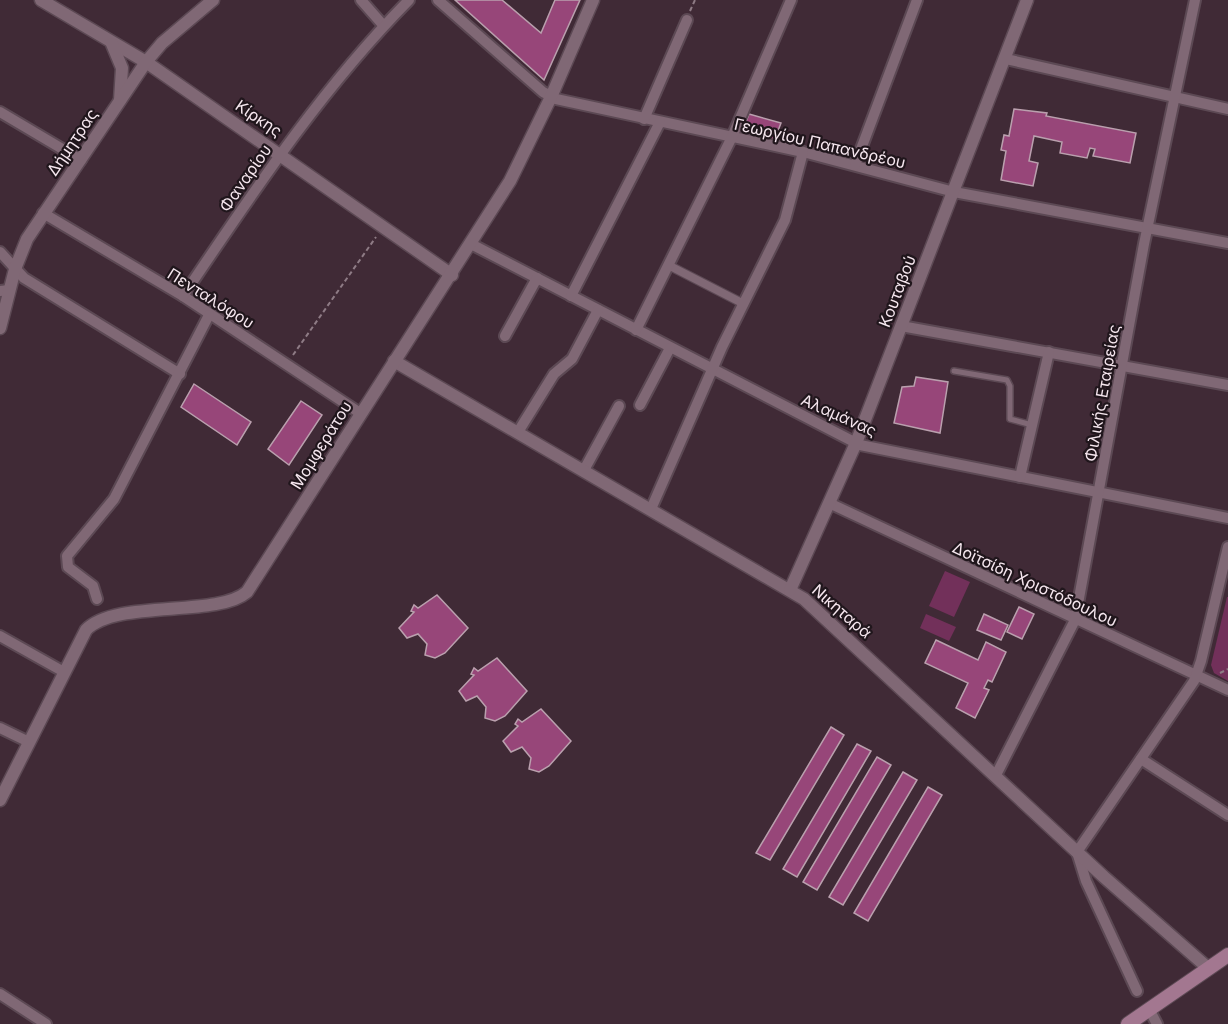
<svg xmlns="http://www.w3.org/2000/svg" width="1228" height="1024" viewBox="0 0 1228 1024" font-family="Inter,sans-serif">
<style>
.green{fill:#72305a}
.building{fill:#974679;stroke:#baa0ae;stroke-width:1.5}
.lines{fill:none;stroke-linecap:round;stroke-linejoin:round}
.service-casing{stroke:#5c4954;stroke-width:8}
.pedestrian-casing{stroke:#5c4954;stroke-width:10}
.minor-casing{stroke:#5c4954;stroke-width:14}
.tertiary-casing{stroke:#5c4954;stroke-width:15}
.secondary-casing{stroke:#5c4954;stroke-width:16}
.path{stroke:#8e7b85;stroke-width:2;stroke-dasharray:4.5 3;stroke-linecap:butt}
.service{stroke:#806875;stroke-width:5}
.pedestrian{stroke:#806875;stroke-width:8}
.minor{stroke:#806875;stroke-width:10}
.tertiary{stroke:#806875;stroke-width:12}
.secondary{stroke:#a37790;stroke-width:14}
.labels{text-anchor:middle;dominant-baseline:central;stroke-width:4.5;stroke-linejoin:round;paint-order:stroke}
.street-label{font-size:16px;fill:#f6e7ef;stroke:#20161c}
</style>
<rect width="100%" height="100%" fill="#402a36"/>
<g class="green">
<path d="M945 571 970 582 954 617 929 606Z"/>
<path d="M1227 597H1228V681L1214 673 1211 665Z"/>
<path d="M926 614 956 627 949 641 920 628Z"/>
</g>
<g class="building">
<path d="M455 0H502L541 33 555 0H580L544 80Z"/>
<path d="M1014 109 1047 113 1046 116 1136 133 1130 163 1093 156 1095 149 1090 148 1087 158 1060 153 1062 142 1034 136 1029 161 1038 163 1033 186 1001 180 1006 151 1001 150 1004 135 1009 136Z"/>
<path d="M749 114 781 123 774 141 741 134Z"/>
<path d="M916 377 948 382 940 433 894 423 902 387 914 386Z"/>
<path d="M194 384 251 422 237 445 181 407Z"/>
<path d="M301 401 322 415 289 465 268 449Z"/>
<path d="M437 595 468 628 445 653 435 658 425 655 427 644 418 634 407 638 399 628 414 612 411 611 414 605 418 608Z"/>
<path d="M1019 607 1034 614 1022 639 1007 632Z"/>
<path d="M984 614 1008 625 1001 640 977 630Z"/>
<path d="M936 640 978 660 986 642 1006 652 992 682 988 680 984 688 989 690 975 718 956 708 968 683 925 663Z"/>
<path d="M497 658 527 691 505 716 495 721 485 718 486 707 477 696 466 701 459 691 474 675 471 674 474 668 478 671Z"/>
<path d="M541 709 571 741 549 766 539 772 529 769 531 758 522 747 511 752 503 741 518 726 515 724 518 719 522 722Z"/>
<path d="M831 727 844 735 770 860 756 853Z"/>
<path d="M857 744 871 751 797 877 783 869Z"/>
<path d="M877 757 891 765 817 890 803 882Z"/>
<path d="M903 772 917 780 843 905 829 897Z"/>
<path d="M928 787 942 795 868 921 854 913Z"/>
</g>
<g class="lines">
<g class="service-casing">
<path id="service" d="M954 371 1007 380 1010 386V419L1032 425"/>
</g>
<g class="pedestrian-casing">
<path id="pedestrian" d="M670 266 744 304"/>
</g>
<g class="minor-casing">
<g id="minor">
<path d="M361 0 383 25"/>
<path d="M438 0 543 92 556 99 803 152 954 192 1228 243"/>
<path d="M1006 59 1228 109"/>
<path d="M0 112 81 160"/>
<path d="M644 119 687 20"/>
<path d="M855 165 917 0"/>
<path d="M43 213 183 296 360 413"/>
<path d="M471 244 860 445 1228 518"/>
<path d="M0 252 24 278 180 374"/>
<path d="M0 291 9 290"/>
<path d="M183 296C252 194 321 89 409 0"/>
<path d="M571 296 660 122"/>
<path d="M901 326 1228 385"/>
<path d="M636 330 732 137 791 0"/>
<path d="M505 336 537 278"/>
<path d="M640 405 670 348"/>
<path d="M518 432 554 374 572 359 598 310"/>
<path d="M584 470 619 406"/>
<path d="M1020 477 1049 352"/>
<path d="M829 503 1228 690"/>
<path d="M651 509 722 347 785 220 803 152"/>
<path d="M97 599 93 586 68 567 67 556 114 499 209 315"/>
<path d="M0 636 64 672"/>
<path d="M0 728 29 742"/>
<path d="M1141 759 1228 815"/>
<path d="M996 775 1075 620 1144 244 1195 0"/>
<path d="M1137 991 1086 881 1077 852 1194 681 1201 661 1228 547"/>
<path d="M0 994 46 1024"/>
<path d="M1149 1009 1157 1024"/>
</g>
</g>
<g class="tertiary-casing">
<g id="tertiary">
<path d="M41 0 146 62 452 275"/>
<path d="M112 44 122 68 120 100"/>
<path d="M0 328 15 269 27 239 146 62 162 43 213 0"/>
<path d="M394 361 804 599 1104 877 1208 968"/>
<path d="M790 590 856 443 1027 0"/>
<path d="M0 800 86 630C116 599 217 618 247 592L510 181 551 97 593 0"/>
</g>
</g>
<g class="secondary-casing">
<path id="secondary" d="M1128 1024 1228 955"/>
</g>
<g class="path">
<path d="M690 11 695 0"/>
<path d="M293 355 376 237"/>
<path d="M1220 673 1228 669"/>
</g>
<use href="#service" class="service"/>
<use href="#pedestrian" class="pedestrian"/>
<use href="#minor" class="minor"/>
<use href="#tertiary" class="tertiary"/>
<use href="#secondary" class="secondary"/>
</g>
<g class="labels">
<g class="street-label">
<text transform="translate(259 118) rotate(34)">Κίρκης</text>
<text transform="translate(72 142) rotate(-56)">Δήμητρας</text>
<text transform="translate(820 143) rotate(13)">Γεωργίου Παπανδρέου</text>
<text transform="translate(245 178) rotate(-55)">Φαναρίου</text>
<text transform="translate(897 291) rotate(-69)">Κουταβού</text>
<text transform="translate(211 298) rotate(32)">Πενταλόφου</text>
<text transform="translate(1102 393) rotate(-80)">Φιλικής Εταιρείας</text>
<text transform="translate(839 415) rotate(24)">Αλαμάνας</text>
<text transform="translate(321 445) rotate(-58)">Μομφεράτου</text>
<text transform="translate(1035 584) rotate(25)">Δοϊτσίδη Χριστόδουλου</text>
<text transform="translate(842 611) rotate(41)">Νικηταρά</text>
</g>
</g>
</svg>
